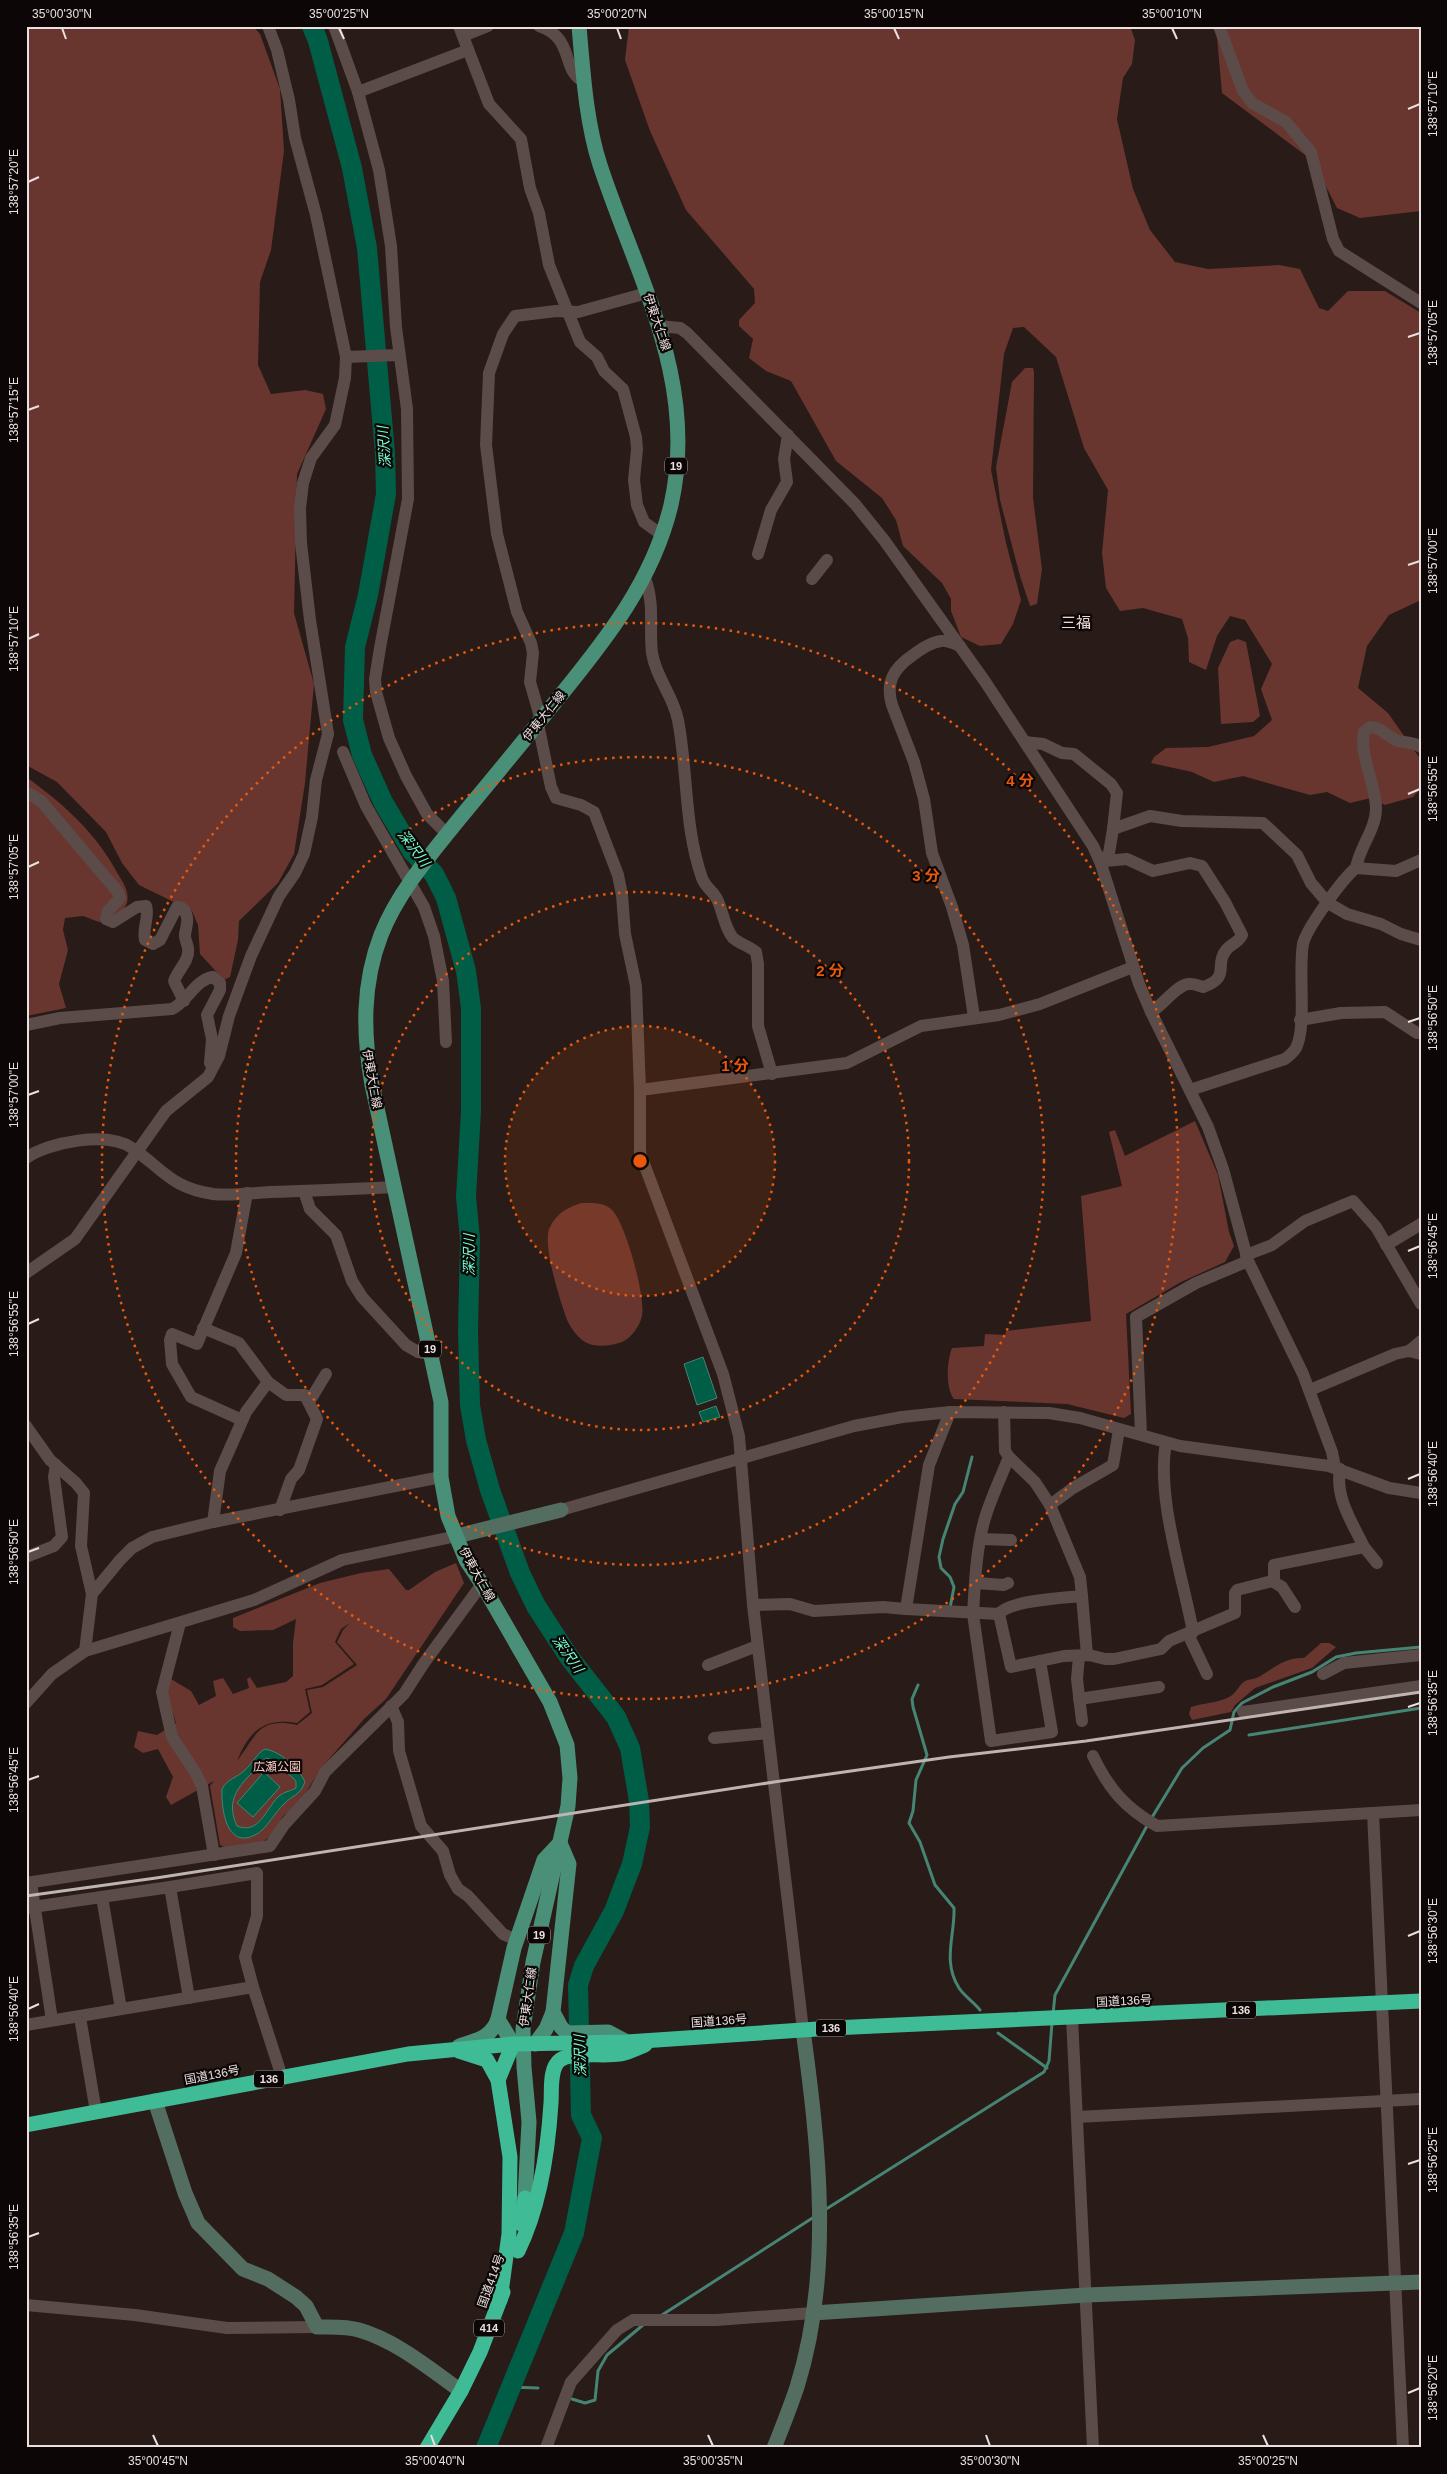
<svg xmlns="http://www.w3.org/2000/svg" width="1447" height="2474" viewBox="0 0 1447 2474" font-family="Arial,'Noto Sans JP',sans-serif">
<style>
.green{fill:#68362f;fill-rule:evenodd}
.water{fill:#005d46;stroke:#468474;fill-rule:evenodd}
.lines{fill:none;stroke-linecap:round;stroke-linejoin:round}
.stream{stroke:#468474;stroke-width:3}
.river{stroke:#005d46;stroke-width:20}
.street{stroke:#5b4c49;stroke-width:12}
.secondary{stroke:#536d60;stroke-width:15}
.primary{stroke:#4a8f77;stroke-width:15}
.highway{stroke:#3fbb95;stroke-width:15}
.rail{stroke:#bfb4b3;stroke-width:3}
.ticks{fill:none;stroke:#eae0df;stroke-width:2}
.ring{fill:none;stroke:#e8590c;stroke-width:2.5;stroke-dasharray:2.5 5}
.labels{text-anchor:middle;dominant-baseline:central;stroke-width:4.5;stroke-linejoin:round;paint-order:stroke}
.shield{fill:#0c0706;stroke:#a79f9e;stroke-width:1}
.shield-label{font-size:11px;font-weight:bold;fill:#eae0df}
.street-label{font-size:12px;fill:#eae0df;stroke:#0c0706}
.park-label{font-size:12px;fill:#f9cac2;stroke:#0c0706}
.water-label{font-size:14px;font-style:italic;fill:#75fed1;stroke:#0c0706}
.quarter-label{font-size:15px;fill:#eddad7;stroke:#0c0706}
.centre{fill:#e8590c;stroke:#0c0706;stroke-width:2.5}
.ring-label{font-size:15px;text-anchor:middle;font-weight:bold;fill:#e8590c;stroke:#0c0706;stroke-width:4.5;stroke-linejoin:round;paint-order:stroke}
.neatline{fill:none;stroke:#eae0df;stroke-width:2}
.ticks-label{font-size:12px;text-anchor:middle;fill:#eae0df}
</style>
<rect width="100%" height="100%" fill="#281b18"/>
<g class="green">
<path d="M26 26H253L260 34 280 89 284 151 271 250 260 282 258 365 271 394 305 390 323 394 326 409 297 474 294 613 314 684 305 783 294 854 278 883 239 921 238 940 230 977 224 980 200 954 198 925 192 911 139 885 122 863 106 832 57 782 26 765Z"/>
<path d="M629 26H1130L1135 40 1132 64 1123 78 1117 119 1133 189 1150 230 1175 262 1208 269 1279 265 1300 269 1319 308 1328 311 1348 291H1385L1421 313V600L1389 615 1367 646 1358 688 1388 713 1421 760V788L1413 797 1385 805 1371 798 1350 803 1327 792 1310 795 1243 776 1214 782 1192 772 1151 763 1154 757 1166 748 1208 747 1254 736 1272 720 1261 689 1272 664 1245 620 1230 616 1217 636 1206 670 1189 662 1188 638 1182 619 1143 608 1120 611 1106 588 1102 553 1108 490 1084 448 1056 357 1024 327 1013 328 1004 354 991 470 1006 543 1021 600 1013 624 1001 644 980 646 961 637 951 611V599L942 583 903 546 896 520 882 498 836 461 791 381 766 371 749 358 753 339 739 326V320L755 303 754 289 686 210 650 131 625 60Z"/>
<path d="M1216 26H1421V211L1360 218 1337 208 1313 161 1222 93Z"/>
<path d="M1025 368H1033L1034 372 1033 498 1042 569 1037 604 1030 606 1020 576 1000 500 996 467 1012 382Z"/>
<path d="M1238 639 1246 642 1260 716 1253 722 1221 724 1218 668 1230 642Z"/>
<path d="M26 777C64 804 96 833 118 874 123 882 130 893 127 903 123 914 109 918 99 922L83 916 65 918 63 930 68 950 59 984 66 1008 26 1016Z"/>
<path d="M1195 1121 1218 1175 1229 1232 1234 1246 1225 1262 1181 1282 1126 1314 1131 1414 1124 1418 1067 1404 954 1399C945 1387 947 1361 952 1348L984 1346 985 1334 1005 1335 1006 1331 1091 1321 1081 1196 1122 1186 1109 1132 1115 1130 1125 1156Z"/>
<path d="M582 1203C592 1203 603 1202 611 1209 625 1220 646 1298 642 1316 640 1326 631 1338 622 1342 611 1346 595 1348 585 1342 577 1337 572 1329 568 1322 561 1304 541 1242 550 1227 557 1213 568 1207 582 1203Z"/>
<path d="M456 1563 464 1583 386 1699 365 1718 322 1767 297 1806 283 1816 270 1837 262 1842 226 1848 220 1845 210 1786 214 1781 171 1805 166 1797 173 1777 158 1749 143 1753 134 1747 138 1731 157 1735 176 1723 166 1692 171 1679 191 1691 199 1705 216 1696 213 1681 223 1678 233 1694 249 1688 247 1679 250 1677 257 1688 286 1682 293 1676V1643L296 1619 273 1630 240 1631 233 1627V1618L320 1583 361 1573 389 1569 406 1590H409L435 1572ZM350 1623 343 1630 337 1642 357 1665 323 1687 307 1690 312 1713 297 1725C258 1717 257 1735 237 1761 249 1731 264 1717 297 1723L310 1712 305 1689 322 1685 354 1664 335 1642 341 1629Z"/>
<path d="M1321 1643H1329L1336 1647 1312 1668 1255 1688 1235 1705 1231 1712 1192 1720 1189 1714 1191 1707C1203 1703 1218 1703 1229 1697 1236 1694 1240 1683 1245 1681 1250 1679 1257 1679 1262 1675 1276 1666 1287 1657 1304 1658Z"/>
</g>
<g class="water">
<path d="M703 1357 717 1398 697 1405 684 1364Z"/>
<path d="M716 1406 720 1417 703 1422 699 1412Z"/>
<path d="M265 1749C281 1752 298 1767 305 1782 299 1797 293 1794 284 1804 274 1813 267 1829 255 1835 226 1850 221 1807 222 1789 228 1778 237 1778 245 1770 253 1763 256 1754 265 1749ZM266 1758 274 1760 296 1781V1788C291 1791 283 1792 278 1797 266 1809 259 1835 237 1826 222 1794 247 1780 266 1758Z"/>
<path d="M264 1772 280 1787 253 1817 237 1803Z"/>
</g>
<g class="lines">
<g class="stream">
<path d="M950 1608 954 1587 950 1577 941 1568 939 1557 943 1539 955 1504 963 1492 972 1457"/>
<path d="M918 1685 912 1699 913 1707 927 1755 916 1780 913 1811 909 1823 920 1842 935 1885 954 1908C955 1936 942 1961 959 1988 964 1996 974 2002 980 2010"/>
<path d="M1249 1735 1421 1708"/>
<path d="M1151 1819 1182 1768 1203 1748 1230 1730 1234 1712 1242 1703 1273 1687 1312 1672 1336 1657 1356 1653 1421 1647"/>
<path d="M1053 2014 1055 1995 1148 1824"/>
<path d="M998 2033 1047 2068"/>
<path d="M823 2211 1044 2072 1049 2061 1052 2023"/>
<path d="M662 2315 814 2217"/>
<path d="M509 2387 538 2388"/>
<path d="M572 2399 585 2403 595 2400 598 2371 607 2355 643 2325"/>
</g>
<path class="river" d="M312 26 318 41 352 168 367 248 385 453 386 494 368 595 355 647 353 720 362 755 383 802 412 851 434 874 446 898 466 971 471 1008V1111L466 1197 470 1239 468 1332 470 1405 476 1440 490 1490 520 1573 536 1606 569 1657 616 1717 630 1748 639 1801 640 1827 632 1864 614 1911 584 1966 578 1985 581 2115 592 2138 574 2233 486 2448"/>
<g class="street">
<path d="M268 26 277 50 289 100 295 138 316 215 346 357 399 355"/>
<path d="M334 26 358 92 379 170 391 246 396 327 407 409 408 499 380 648 375 679 376 692 389 738 406 776 427 814 447 834"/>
<path d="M459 26 489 104 521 139 530 188 539 213 549 265 580 342 597 357 604 371 623 389 636 437 637 449 634 480 637 505 644 522 662 535"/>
<path d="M539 26C576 38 560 72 585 82"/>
<path d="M1219 26 1243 91 1252 103 1286 122 1311 152 1333 239 1339 251 1421 303"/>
<path d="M463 36 488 26"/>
<path d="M358 92 468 50"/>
<path d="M659 326 680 328 687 333 855 504 884 540 984 680 1093 846 1101 864 1139 984 1151 1012 1208 1127 1223 1169 1248 1261 1303 1374 1332 1452 1335 1467"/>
<path d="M758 554 771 510 787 482 784 459 788 435"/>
<path d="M645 578C655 605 649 626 652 653 656 678 673 695 678 720 688 772 684 827 702 878 705 887 713 891 717 899 723 911 724 927 733 938 740 944 749 946 756 952L758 964V1026L772 1074"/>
<path d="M812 579 827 560"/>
<path d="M960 646C955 644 947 640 941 641 931 642 921 649 913 655 894 668 885 682 892 705L914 762 924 799 932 853 952 907 963 945 974 1017"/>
<path d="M541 720 530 682 533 653 531 643 517 612 497 534 486 445 489 373 503 334 515 316 556 311 578 312 647 293"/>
<path d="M538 724 551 787 556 798 581 805 594 812 618 875 622 895 625 934 636 986 640 1090V1153L723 1374 739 1436 753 1605 803 2030"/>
<path d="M1025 742 1043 744 1062 753 1074 754 1111 784 1117 793 1113 829"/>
<path d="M343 752 366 806 424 907 434 936 443 981 446 1042"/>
<path d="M26 792 41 801 118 892 120 898 108 911 106 919 113 922 137 907 146 906C150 915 142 929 145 940L153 944 160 940 177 907 182 908C190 916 187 924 185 934 184 942 192 947 186 960 182 968 177 973 174 981L184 1001"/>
<path d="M1105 861 1127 859 1153 871 1190 863 1202 866 1225 902 1242 935C1238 943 1231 944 1227 949 1213 965 1232 977 1203 987 1199 986 1195 984 1191 984 1178 982 1164 1005 1151 1012"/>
<path d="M1101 864 1109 853 1113 829 1150 816 1182 821 1263 823 1297 855 1311 883 1328 903 1347 914 1381 924 1401 934 1421 940"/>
<path d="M1356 868C1359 848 1376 829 1376 809 1376 785 1359 755 1364 732L1370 727C1382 727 1387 737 1398 741 1407 743 1414 742 1421 747"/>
<path d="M1300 1020 1341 1013 1385 1012 1417 1033"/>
<path d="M26 1025 60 1018 172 1009C187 1002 196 979 213 977L220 983V990L207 1015 212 1039 210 1063"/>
<path d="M640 1090 847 1063 921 1026 999 1015 1040 1004 1133 967"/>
<path d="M1190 1090 1285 1059C1289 1056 1293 1053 1296 1048 1307 1026 1298 971 1303 944 1306 929 1343 878 1356 868L1396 871 1421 860"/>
<path d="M26 1158C49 1142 107 1131 132 1148 163 1169 171 1188 213 1194 231 1196 251 1193 270 1192 311 1191 353 1189 395 1187"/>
<path d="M304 1191 310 1209 336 1235 352 1281 362 1297 406 1345 418 1352 431 1354"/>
<path d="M1386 1245 1421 1224"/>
<path d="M1246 1255 1272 1245 1305 1221 1353 1201 1376 1227 1421 1304"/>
<path d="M26 1273 75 1239 166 1111 208 1077 219 1056 229 1016 251 956 279 896 295 873 304 854 312 817 316 780 328 734 310 620 301 543 300 508 303 483 311 458 335 425 345 378 346 357"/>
<path d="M203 1328 239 1343 268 1382 246 1412 220 1471 213 1522"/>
<path d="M1409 1351 1421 1341"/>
<path d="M268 1382 286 1395H305L317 1419 299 1470 291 1479 280 1510"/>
<path d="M1310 1390 1395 1354 1409 1351 1421 1354"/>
<path d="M309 1402 326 1374"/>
<path d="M1004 1412 1005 1451 1009 1457 1035 1482 1050 1505"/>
<path d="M242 1420 191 1397 172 1364 170 1340 172 1334 197 1344 236 1253 247 1193"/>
<path d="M26 1426 50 1460 76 1483 84 1493 81 1546 92 1594 85 1651"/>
<path d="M1141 1434 1136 1317 1196 1283 1248 1261"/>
<path d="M1166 1443C1156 1497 1183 1577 1193 1632"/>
<path d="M1009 1457C1001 1477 991 1498 985 1518 976 1549 975 1582 973 1614L991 1741 1052 1732 1040 1661"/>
<path d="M561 1510 854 1426 902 1417 950 1412 1049 1413 1080 1418 1180 1446 1329 1466 1389 1488 1421 1493"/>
<path d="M981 1539 1011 1540"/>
<path d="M1364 1547 1377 1563"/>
<path d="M26 1557 54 1546 62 1537 54 1477 56 1465"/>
<path d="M1272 1581 1282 1587 1295 1607"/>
<path d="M976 1583 1004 1585 1008 1583"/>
<path d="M92 1594 120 1560 132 1548 152 1537 213 1522 441 1477"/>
<path d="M1082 1596 1087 1655"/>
<path d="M753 1605 790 1604 814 1611 883 1607 906 1609 929 1465 950 1412"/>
<path d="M906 1609 999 1614C1009 1600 1065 1598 1082 1596L1080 1577 1050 1505 1073 1488 1113 1465 1119 1430"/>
<path d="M999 1614 1011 1667 1064 1656 1089 1655 1105 1659H1114L1161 1649 1169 1641 1235 1613V1593L1237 1590 1272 1581 1274 1580V1565L1364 1547C1352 1522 1335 1498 1340 1469"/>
<path d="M180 1623 162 1692 172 1737 195 1772 202 1786 214 1855"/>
<path d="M1188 1634 1207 1674"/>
<path d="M1079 1656 1077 1679 1082 1721"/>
<path d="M708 1665 757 1646"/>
<path d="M1323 1674 1344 1663 1421 1655"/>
<path d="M1079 1699 1159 1687"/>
<path d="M26 1703 52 1674 85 1651 254 1600 342 1560 457 1536"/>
<path d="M391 1706 398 1722 399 1751 421 1826 443 1851 450 1875 458 1889 468 1896 503 1934 516 1940"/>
<path d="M1243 1712 1421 1686"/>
<path d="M714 1738 768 1733"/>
<path d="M1093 1756C1109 1789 1125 1808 1157 1826L1421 1810"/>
<path d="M1373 1813 1403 2448"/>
<path d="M26 1883 270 1846 284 1825 315 1791 325 1772 404 1694 424 1663 482 1584"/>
<path d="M31 1883 52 2020"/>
<path d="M170 1887 257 1873V1916L245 1957 253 1987"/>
<path d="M102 1897 121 2009"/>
<path d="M26 1908 170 1887 189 1998"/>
<path d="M80 2017 96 2112"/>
<path d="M1072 2018 1093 2448"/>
<path d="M26 2025 253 1987 282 2077"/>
<path d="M1077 2117 1421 2099"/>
<path d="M26 2305 135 2315 227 2328 317 2327"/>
<path d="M546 2448 571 2382 617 2330 633 2320H716L813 2313"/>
</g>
<g class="secondary">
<path d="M457 1536 561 1510"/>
<path d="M155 2101 185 2193 198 2223 243 2269 268 2279 296 2297 306 2306 317 2327C331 2327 346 2326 359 2330 397 2341 430 2369 461 2391"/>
<path d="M813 2313 1086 2295 1421 2282"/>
<path d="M774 2448C782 2428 790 2408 797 2387 833 2272 819 2148 803 2030"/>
</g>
<g class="primary">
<path d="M560 1843 569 1864 553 2012 561 2027 567 2033 608 2032 627 2042"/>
<path d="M513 2044 498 2019 514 1948 544 1860 559 1844"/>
<path d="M535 2044 546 2029 553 2012"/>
<path d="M459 2046C477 2040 491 2038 498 2019"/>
<path d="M525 2198 529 2122 524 2067 523 2029 533 1962 568 1806 570 1778 567 1745 550 1702 482 1584 466 1560 448 1516 441 1477V1402L372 1085C363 1034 362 984 381 935 398 892 431 854 460 818 493 778 527 737 560 696 608 637 653 580 671 505 699 381 637 278 600 165 586 122 583 72 579 26"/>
</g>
<g class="highway">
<path d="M459 2051 487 2060 498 2080 510 2157 509 2234 500 2300"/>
<path d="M498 2080 513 2044"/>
<path d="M26 2125 408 2054 513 2044 627 2042 832 2028 1421 2001"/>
<path d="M521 2224 525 2198"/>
<path d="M518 2251C539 2208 548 2151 551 2103 552 2091 549 2068 560 2060 572 2051 604 2057 620 2054 628 2053 637 2048 645 2045"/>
<path d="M427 2448 461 2391 480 2352 503 2292"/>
</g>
<path class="rail" d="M26 1896 156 1878 774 1782 949 1757 1086 1741 1421 1692"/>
</g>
<path class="ticks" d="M62 28 66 39M339 28 344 39M617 28 621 39M894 28 899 39M1172 28 1177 39M1408 109 1420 104M28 182 39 177M1408 337 1420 333M28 410 39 406M1408 565 1420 561M28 639 39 634M1408 794 1420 789M28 867 39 862M1408 1022 1420 1018M28 1095 39 1091M1408 1251 1420 1246M28 1324 39 1319M1408 1479 1420 1474M28 1552 39 1548M1408 1707 1420 1703M28 1780 39 1776M1408 1936 1420 1931M28 2009 39 2004M1408 2164 1420 2160M28 2237 39 2233M1408 2393 1420 2388M153 2435 158 2446M431 2435 435 2446M708 2435 713 2446M986 2435 990 2446M1263 2435 1268 2446"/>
<circle cx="640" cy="1161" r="135" fill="#e8590c" fill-opacity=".12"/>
<g class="ring">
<circle cx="640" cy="1161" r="135"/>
<circle cx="640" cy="1161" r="269"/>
<circle cx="640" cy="1161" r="404"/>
<circle cx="640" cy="1161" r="538"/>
</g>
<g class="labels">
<g class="shield">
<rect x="665" y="457.5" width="22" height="17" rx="4"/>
<rect x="419" y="1340.5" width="22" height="17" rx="4"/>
<rect x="528" y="1926.5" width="22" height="17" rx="4"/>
<rect x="1226" y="2001.5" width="30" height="17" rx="4"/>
<rect x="816" y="2019.5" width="30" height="17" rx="4"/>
<rect x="254" y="2070.5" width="30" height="17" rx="4"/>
<rect x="474" y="2319.5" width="30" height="17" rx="4"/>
</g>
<g class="shield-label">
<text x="676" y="466">19</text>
<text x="430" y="1349">19</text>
<text x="539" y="1935">19</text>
<text x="1241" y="2010">136</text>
<text x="831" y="2028">136</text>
<text x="269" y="2079">136</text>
<text x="489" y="2328">414</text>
</g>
<g class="street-label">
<text transform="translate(657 322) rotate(71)">伊東大仁線</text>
<text transform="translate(544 716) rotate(-51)">伊東大仁線</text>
<text transform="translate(372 1079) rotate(80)">伊東大仁線</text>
<text transform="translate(477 1574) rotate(61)">伊東大仁線</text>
<text transform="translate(528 1997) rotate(-82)">伊東大仁線</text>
<text transform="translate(1124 2001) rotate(-3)">国道136号</text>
<text transform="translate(719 2021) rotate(-4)">国道136号</text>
<text transform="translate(212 2075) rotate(-11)">国道136号</text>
<text transform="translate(491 2281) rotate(-70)">国道414号</text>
</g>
<g class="park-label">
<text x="277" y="1767">広瀬公園</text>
</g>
<g class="water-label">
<text transform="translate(384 447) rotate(-94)">深沢川</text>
<text transform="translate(414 848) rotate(53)">深沢川</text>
<text transform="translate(469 1255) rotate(-90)">深沢川</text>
<text transform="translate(568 1654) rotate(55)">深沢川</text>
<text transform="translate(580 2056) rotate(-92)">深沢川</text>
</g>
<g class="quarter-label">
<text x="1076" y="622">三福</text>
</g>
</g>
<circle cx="640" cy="1161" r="8" class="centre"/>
<g class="ring-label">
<text x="1020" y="786">4 分</text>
<text x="926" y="881">3 分</text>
<text x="830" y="976">2 分</text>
<text x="735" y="1071">1 分</text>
</g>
<rect width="1447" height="2474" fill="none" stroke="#0c0706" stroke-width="55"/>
<rect x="28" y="28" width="1392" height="2418" class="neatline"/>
<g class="ticks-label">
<text x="62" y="18">35°00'30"N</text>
<text x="339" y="18">35°00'25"N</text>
<text x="617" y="18">35°00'20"N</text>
<text x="894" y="18">35°00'15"N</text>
<text x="1172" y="18">35°00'10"N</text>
<text transform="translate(1433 104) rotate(-90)" y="4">138°57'10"E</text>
<text transform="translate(14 182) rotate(-90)" y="4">138°57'20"E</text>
<text transform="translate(1433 333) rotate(-90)" y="4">138°57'05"E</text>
<text transform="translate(14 410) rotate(-90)" y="4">138°57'15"E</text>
<text transform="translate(1433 561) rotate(-90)" y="4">138°57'00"E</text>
<text transform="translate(14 639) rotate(-90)" y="4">138°57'10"E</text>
<text transform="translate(1433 789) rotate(-90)" y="4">138°56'55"E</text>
<text transform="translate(14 867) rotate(-90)" y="4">138°57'05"E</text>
<text transform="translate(1433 1018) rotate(-90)" y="4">138°56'50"E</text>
<text transform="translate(14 1095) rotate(-90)" y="4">138°57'00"E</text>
<text transform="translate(1433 1246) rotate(-90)" y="4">138°56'45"E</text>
<text transform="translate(14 1324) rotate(-90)" y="4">138°56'55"E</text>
<text transform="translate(1433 1474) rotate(-90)" y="4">138°56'40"E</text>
<text transform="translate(14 1552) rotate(-90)" y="4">138°56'50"E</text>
<text transform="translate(1433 1703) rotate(-90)" y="4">138°56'35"E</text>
<text transform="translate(14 1780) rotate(-90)" y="4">138°56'45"E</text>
<text transform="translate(1433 1931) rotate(-90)" y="4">138°56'30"E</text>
<text transform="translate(14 2009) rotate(-90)" y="4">138°56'40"E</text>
<text transform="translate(1433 2160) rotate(-90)" y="4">138°56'25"E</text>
<text transform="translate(14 2237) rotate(-90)" y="4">138°56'35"E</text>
<text transform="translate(1433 2388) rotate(-90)" y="4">138°56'20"E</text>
<text x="158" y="2465">35°00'45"N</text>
<text x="435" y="2465">35°00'40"N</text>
<text x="713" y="2465">35°00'35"N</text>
<text x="990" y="2465">35°00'30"N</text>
<text x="1268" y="2465">35°00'25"N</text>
</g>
</svg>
